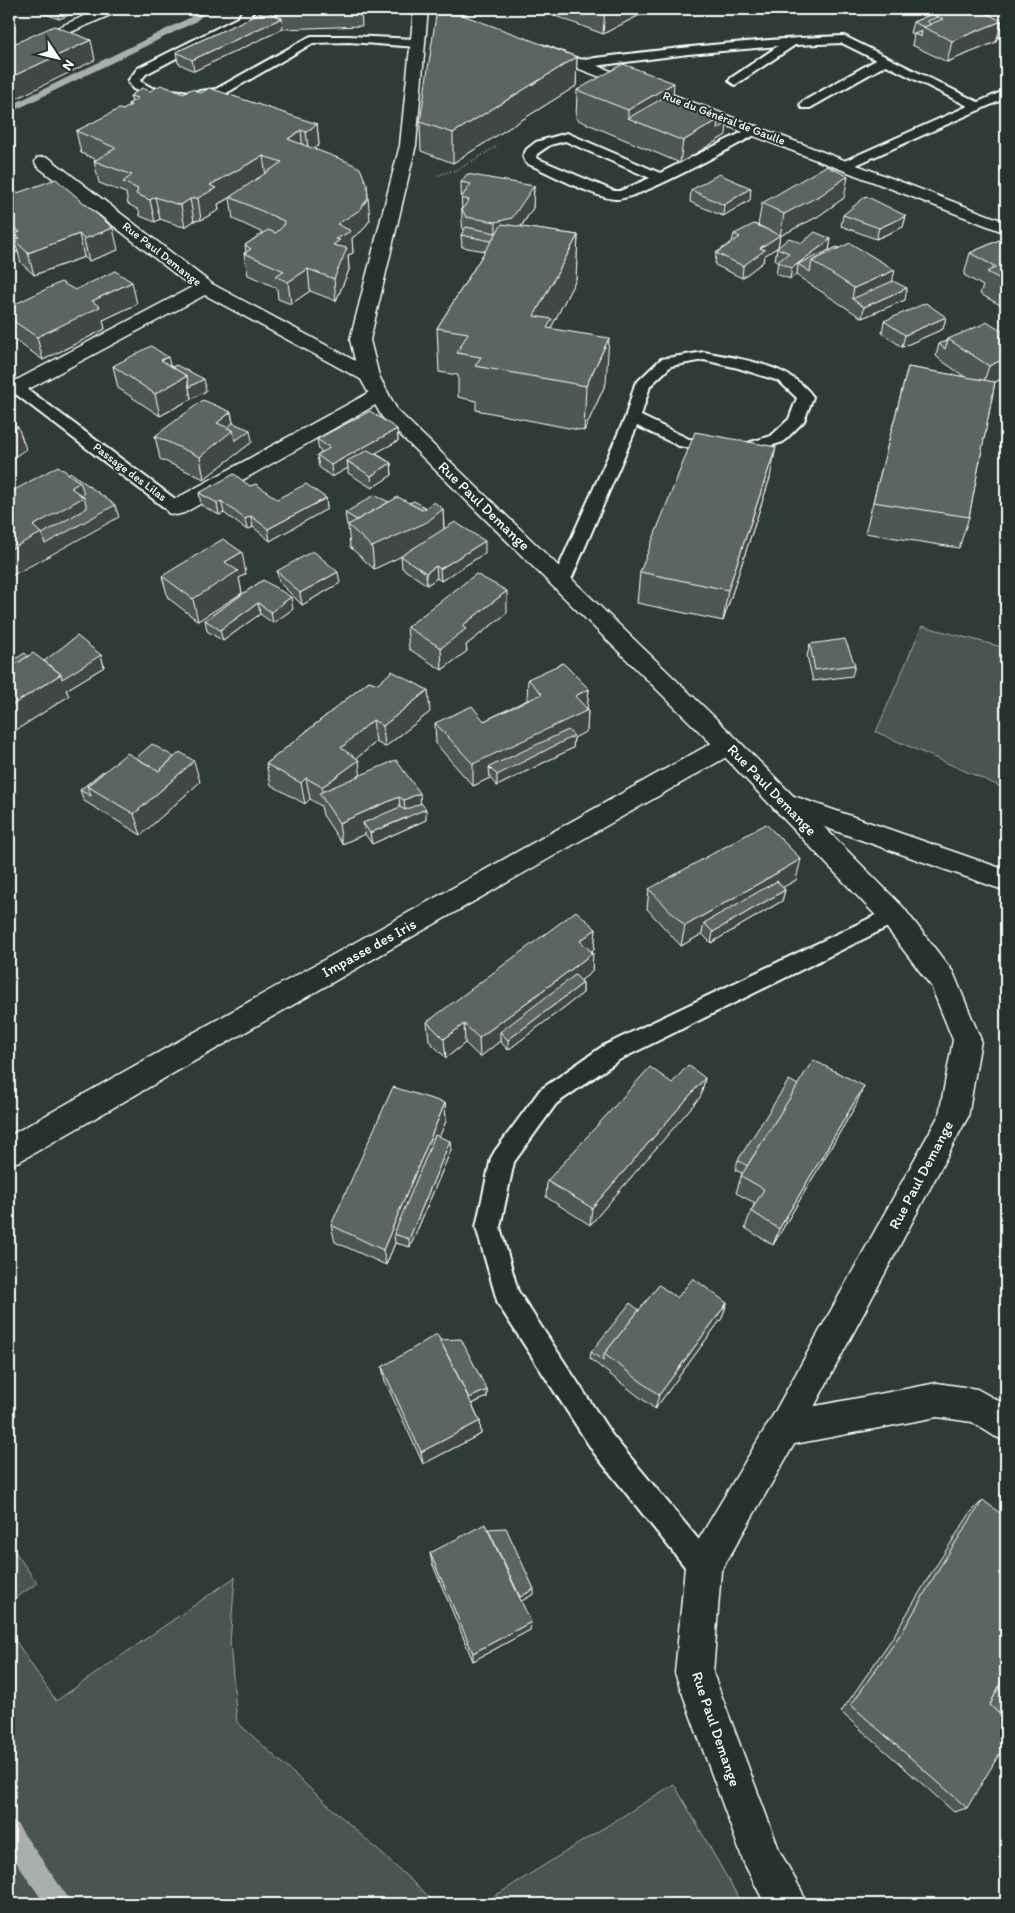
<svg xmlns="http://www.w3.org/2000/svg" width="1015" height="1913" viewBox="0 0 1015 1913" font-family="Itim,sans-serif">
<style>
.green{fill:#4a544f;stroke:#a4aaa7}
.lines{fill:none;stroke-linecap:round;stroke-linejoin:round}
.stream{fill:#a9afac;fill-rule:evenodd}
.lane-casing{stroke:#fff;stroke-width:4}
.street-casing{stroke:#fff;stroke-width:3}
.secondary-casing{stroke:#fff;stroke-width:3}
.primary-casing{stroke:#fff;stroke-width:3}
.path{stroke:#fff;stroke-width:2;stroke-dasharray:0.5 2.5;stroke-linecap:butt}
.lane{fill:#26332d;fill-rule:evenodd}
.street{fill:#26332d;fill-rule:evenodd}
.secondary{fill:#26332d;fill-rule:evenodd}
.primary{fill:#26332d;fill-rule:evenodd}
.wall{fill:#4e5853;stroke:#fff}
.shaded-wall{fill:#404744;stroke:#fff}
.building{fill:#5b6661;stroke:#fff}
.labels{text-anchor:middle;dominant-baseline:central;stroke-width:4;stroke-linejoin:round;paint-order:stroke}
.far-street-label{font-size:12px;fill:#fff;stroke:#26332d}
.street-label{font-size:15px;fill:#fff;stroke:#26332d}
</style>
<rect width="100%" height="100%" fill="#2f3b35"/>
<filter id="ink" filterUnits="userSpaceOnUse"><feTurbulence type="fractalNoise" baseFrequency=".02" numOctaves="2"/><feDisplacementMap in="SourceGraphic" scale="10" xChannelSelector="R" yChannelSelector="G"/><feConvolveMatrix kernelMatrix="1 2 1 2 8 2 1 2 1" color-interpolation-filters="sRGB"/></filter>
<g filter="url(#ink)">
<g class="green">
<path d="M922 626 1006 648V789L876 732Z"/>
<path d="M9 1543 37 1583 9 1603Z"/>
<path d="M235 1577 230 1642 237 1722 437 1904H9V1631L56 1701Z"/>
<path d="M674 1784 742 1904H482Z"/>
</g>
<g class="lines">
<g class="stream">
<path d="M201 9H210L195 22 9 113V106L189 18Z"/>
<path d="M9 1820 17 1824 67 1896 71 1904H45L9 1852Z"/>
</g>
<g class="lane-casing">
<g id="lane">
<path d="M243 9H255L247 21 146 74 140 81 152 88 191 92 216 89 311 36H349L417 39 423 43 417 47 349 42 313 43 223 95 191 100 146 94 133 89 128 81 138 68 239 17Z"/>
<path d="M981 9H995L982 17 1006 32V40L976 24 970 16Z"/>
<path d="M844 36 978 102 1006 90V98L847 169 842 168 841 165 842 162 968 106 886 65 810 108H802L800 105 802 102 876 60 842 43 795 45 735 85 729 81 731 78 778 46 688 54 579 68 573 64 579 60C667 49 755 39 844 36Z"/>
<path d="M755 126 759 127 761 130 759 133C733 146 638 201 615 199 595 198 547 172 526 163L523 156 527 149 536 142 567 133 660 173ZM565 141 650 178 620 191H614L536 158 537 154 550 145Z"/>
<path d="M704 352C740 359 790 364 813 397L804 421 783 442 735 457 679 446 637 426 570 582 567 586 561 588 555 586 552 582 625 418 635 384 661 359ZM704 360 738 368 779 381 797 398 789 419 771 436 734 447 689 439 641 416 650 386 671 366Z"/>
<path d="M9 377 14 379 182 504 184 508 182 512 176 513 170 512 9 389Z"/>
<path d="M893 907 900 909 903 915 900 921 619 1060 556 1104 514 1162 500 1227 518 1291 612 1435 713 1557 717 1567 713 1577 703 1581 693 1577 594 1453 498 1304 476 1227 491 1158 495 1151 540 1090 603 1046Z"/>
</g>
</g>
<g class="street-casing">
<g id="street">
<path d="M43 157 49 158 212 284 376 372 379 376 376 380 369 382 362 380 205 295 25 391 18 393 11 391 9 386 11 383 192 287 37 166 35 162 37 158Z"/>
<path d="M379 389 386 391 389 395 386 399 184 513 176 515 168 513 165 508 168 503 372 391Z"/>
<path d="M728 736 737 739 740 745 737 751 20 1161 9 1164V1136L719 739Z"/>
<path d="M785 793 1006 870V891L776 810 772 803 776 796Z"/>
<path d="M937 1383 977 1389 1006 1405V1441L994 1436 972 1422 937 1417 784 1446 772 1441 767 1429 772 1417 784 1412Z"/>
</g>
</g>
<g class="secondary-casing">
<path id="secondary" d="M414 9H428L416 145 370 340 379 376 397 410 737 739 903 907 953 972 981 1040 968 1117 963 1126 796 1441 721 1571 713 1673 780 1852 801 1890 807 1904H765L744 1863 675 1673 685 1567 690 1554 772 1417 939 1115 953 1040 931 986 883 923 719 751 382 417 359 376 350 340 400 145Z"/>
</g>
<g class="primary-casing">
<g id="primary">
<path d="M100 9H119L117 12 9 59V49Z"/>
<path d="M543 45 1006 222V233L538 53 535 50 538 47Z"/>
</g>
</g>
<path class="path" d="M439 175 459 169 497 146"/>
<use href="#lane" class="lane"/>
<use href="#street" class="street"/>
<use href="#secondary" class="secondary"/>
<use href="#primary" class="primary"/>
</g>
<g class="wall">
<path d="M35 9H83L59 19 35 10Z"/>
<path d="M265 9H361L362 26 283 29 194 71 178 63 176 52 265 11Z"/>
<path d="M537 9H651L603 34Z"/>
<path d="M928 12 1002 21 996 42 947 62 912 45 914 34 910 33 913 22 927 16Z"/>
<path d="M577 57 576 86 453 163 421 151 420 122Z"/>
<path d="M577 90 673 102 726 135 680 163 576 119Z"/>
<path d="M150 91 183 93H201L317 124 319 145 314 149 370 220 362 231 352 238 353 253 348 255 349 270 336 301 310 291 291 304 278 299 277 288 248 275 244 253 246 252 245 245 263 233 233 219 230 198 218 204 219 210 201 220 194 221 185 227 180 226 160 219 155 222 140 216 139 210 128 204 126 193 99 183 94 161 97 160 81 153 76 131 123 110 128 107V104L132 102 130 96Z"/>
<path d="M461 182 534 186 533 208 521 227 578 235 576 279 552 326 551 328 606 383 584 431 476 410V401L458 397V375L439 372 437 328 485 251 462 247 461 235 463 232 462 220Z"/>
<path d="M691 190 750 200 723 216 690 202Z"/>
<path d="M9 196 118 250 89 261 84 257 34 275 21 263 18 252H11L9 250Z"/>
<path d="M844 198 817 217 780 236 758 225 762 203Z"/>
<path d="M843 215 906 216 903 227 876 239 841 226Z"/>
<path d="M734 234 780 235 778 247 764 256 763 262 742 278 715 265 716 253 732 242Z"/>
<path d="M1006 237V308L980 294 983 286 964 275 970 253Z"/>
<path d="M831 239 829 250 893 281 905 300 862 318 808 283 796 275 797 274 790 279 776 274 778 262 779 261 775 260 777 248Z"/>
<path d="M75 290 137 304 103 320 105 329 43 360 9 336V307Z"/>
<path d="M946 317 943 329 902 347 882 333 884 321Z"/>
<path d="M1006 333V377L995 382 969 517 959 548 865 533 908 367 965 377 942 361 936 356 939 344 948 340V339Z"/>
<path d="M113 366H170L206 391 160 416 118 388Z"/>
<path d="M231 412 233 423 252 442 204 479 160 459 155 436Z"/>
<path d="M397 429 398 441 375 453 391 463 392 475 372 488 348 473V468L332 477 319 467 317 455 322 452 319 450 317 439Z"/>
<path d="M770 478 723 621 637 603 640 572Z"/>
<path d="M250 486 277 499 326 498 327 509 270 541 253 527 247 530 224 513 219 515 201 505 199 493Z"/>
<path d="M389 502 409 503 426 508 443 509 444 529 485 553 441 581 437 578 427 585 402 568 401 556 374 569 350 547 348 526 347 525 345 513Z"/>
<path d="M277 571 340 583 302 605 279 582Z"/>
<path d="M246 574 239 578 242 593 198 621 168 598 162 576Z"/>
<path d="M263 580 293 609 273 623 260 614 223 641 207 631 205 620Z"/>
<path d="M507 613 466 645 467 651 442 670 409 649 407 627Z"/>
<path d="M810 644 855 665 852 676 813 681 807 656Z"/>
<path d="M101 655 104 667 66 690 69 696 13 732 9 728V658L12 661 28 656 44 661Z"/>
<path d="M528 679 589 689 587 709 588 710 587 731 574 738 573 748 497 786 490 778 473 786 436 744 435 723 484 721 527 700Z"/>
<path d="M369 681 430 712 385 747 376 742 356 759 360 775 421 803 426 820 372 844 365 834 342 844 323 815 321 806 310 799 305 804 271 785 266 764Z"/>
<path d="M136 758 200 782 141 835 84 801 80 790 104 772Z"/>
<path d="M796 880 783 887 785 890 782 901 711 943 702 934 681 946 647 909 649 889Z"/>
<path d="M596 929 594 949 592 951V972L581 980 583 983V993L508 1050 500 1041 480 1057 465 1043 446 1058 429 1041 427 1022Z"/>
<path d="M705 1078 701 1096 590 1225 546 1197 547 1181 672 1083Z"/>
<path d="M798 1085 856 1105 773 1245 745 1228 751 1211 755 1203 736 1193 742 1173 735 1170 738 1160Z"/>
<path d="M445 1103 446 1121 439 1137 451 1150 410 1247 395 1243 386 1265 335 1242 331 1225Z"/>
<path d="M677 1298 727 1303 722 1318 655 1409 590 1359 591 1352 639 1310Z"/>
<path d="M440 1340 487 1390V1397L472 1404 480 1421 481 1434 423 1464 385 1381 382 1367Z"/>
<path d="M983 1500 967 1808 954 1812 841 1712 893 1637 930 1575 971 1512Z"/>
<path d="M488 1529 534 1594 521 1601 530 1630 473 1661 432 1563 430 1553Z"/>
</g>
<g class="shaded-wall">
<path d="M56 9H83L59 19Z"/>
<path d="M605 9H651L603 34Z"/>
<path d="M282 18 283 29 194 71 192 60Z"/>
<path d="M1002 21 996 42 947 62 952 41Z"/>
<path d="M91 40 95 60 9 102V78Z"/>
<path d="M577 57 576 86 453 163V133Z"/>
<path d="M674 83 672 112 628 118V110Z"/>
<path d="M718 120 727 123 726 135 680 163 683 141Z"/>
<path d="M317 124 319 145 309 154 306 132Z"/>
<path d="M301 130 303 152 288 139Z"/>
<path d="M263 156 266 177 218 204 219 210 201 220 198 198 210 185Z"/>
<path d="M848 176 844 198 817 217 780 236 784 214Z"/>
<path d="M367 185 370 220 362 231 352 238 353 253 348 255 349 270 336 301 334 279 333 245 337 224Z"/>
<path d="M534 186 533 208 512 240 496 233V222Z"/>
<path d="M751 188 750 200 723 216 724 205Z"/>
<path d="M155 197 160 219 155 222 150 200Z"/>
<path d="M190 199 194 221 185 227 181 205Z"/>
<path d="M906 216 903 227 876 239 879 228Z"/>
<path d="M113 228 118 250 89 261 84 239Z"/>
<path d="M16 229 18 237 15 234 17 243 14 240 18 252H11L9 245V230Z"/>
<path d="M79 234 84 257 34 275 28 253Z"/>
<path d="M578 235 576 279 552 326 551 363 534 316Z"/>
<path d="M780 235 778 247 764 256 763 262 742 278 743 266 760 248Z"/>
<path d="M831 239 829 250 812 261 798 264 797 274 790 279 792 268Z"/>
<path d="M308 269 310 291 291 304 288 282Z"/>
<path d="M895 270 890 292 852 299 854 288Z"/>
<path d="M132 282 137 304 103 320 105 329 43 360 37 337 92 301Z"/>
<path d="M907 288 905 300 862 318 864 307Z"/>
<path d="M946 317 943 329 902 347 905 335Z"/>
<path d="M609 338 606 383 584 431 586 386Z"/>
<path d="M168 357 173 377 161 360Z"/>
<path d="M1006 358V377L982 388 989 366Z"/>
<path d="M187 376 191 399 160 416 155 394Z"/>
<path d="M204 379 206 391 191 399 189 387Z"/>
<path d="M231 412 235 435 250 430 252 442 204 479 200 457 217 423Z"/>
<path d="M18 427 26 449 9 461V434Z"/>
<path d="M397 429 398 441 353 465 347 461 348 468 332 477 331 465Z"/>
<path d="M776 447 770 478 723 621 728 590Z"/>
<path d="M391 463 392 475 372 488 371 476Z"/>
<path d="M80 482 115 505 119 517 49 556 9 577V550L71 488Z"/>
<path d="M326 498 327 509 270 541 268 529Z"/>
<path d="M221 501 224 513 219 515 217 503Z"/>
<path d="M443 509 444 531 428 544 374 569 372 547Z"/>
<path d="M251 516 253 527 247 530 245 519Z"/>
<path d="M485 541V553L441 581 440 569Z"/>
<path d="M242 552 246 574 239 578 242 593 198 621 193 599 225 562Z"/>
<path d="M436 566 437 578 427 585 426 573Z"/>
<path d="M338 572 340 583 302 605 300 593Z"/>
<path d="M507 591V613L466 645 467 651 442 670 441 648 462 626Z"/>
<path d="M291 597 293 609 273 623 271 612Z"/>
<path d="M258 603 260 614 223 641 220 630Z"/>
<path d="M101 655 104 667 66 690 69 696 13 732 9 722V707L61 674Z"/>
<path d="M589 689 587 710H588L587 731 574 738 573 748 497 786V775L489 767 490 778 473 786V764L575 696Z"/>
<path d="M428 690 430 712 385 747 383 726Z"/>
<path d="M373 720 376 742 344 769 341 748Z"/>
<path d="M359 760 361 781 324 800 322 787Z"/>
<path d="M194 761 200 782 141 835 134 814Z"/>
<path d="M306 778 310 799 305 804 301 783Z"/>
<path d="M420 793 421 811 426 809V820L372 844 370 833 406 818 404 800Z"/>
<path d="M399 797 401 818 363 823 365 834 342 844 339 823Z"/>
<path d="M801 859 796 880 710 929 704 923 702 934 681 946 685 926Z"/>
<path d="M785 890 782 901 711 943 713 932Z"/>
<path d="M596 929 594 949 579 961 580 941Z"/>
<path d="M593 953 592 972 505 1037 500 1032V1041L480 1057 479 1038Z"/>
<path d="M583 983V993L508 1050V1040Z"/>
<path d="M464 1024 465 1043 446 1058 444 1039Z"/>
<path d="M705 1078 701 1096 590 1225 592 1208Z"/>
<path d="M864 1086 856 1105 773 1245 779 1229Z"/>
<path d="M445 1103 446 1121 398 1235 394 1234 395 1243 386 1265 383 1250Z"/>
<path d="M450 1141 451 1150 410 1247 409 1239Z"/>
<path d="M727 1303 722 1318 655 1409 659 1395Z"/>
<path d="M487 1390V1397L467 1406V1399Z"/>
<path d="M480 1421 481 1434 423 1464 421 1452Z"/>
<path d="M534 1589V1594L518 1603V1598Z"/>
<path d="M531 1622 530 1630 473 1661V1653Z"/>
</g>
<g class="building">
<path d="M437 9H446L577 57 453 133 420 122Z"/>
<path d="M936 9H977L1002 21 952 41 923 27 943 19 928 12Z"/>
<path d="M265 11 282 18 192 60 176 52Z"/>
<path d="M932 14 938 17 927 21 931 24 924 27 913 22Z"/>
<path d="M54 26 91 40 9 78V46Z"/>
<path d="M922 31 921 37 914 34Z"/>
<path d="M623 64 674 83 628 110 577 90Z"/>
<path d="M161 85 183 93 192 89 201 93 209 88 317 124 306 132 301 130 288 139 346 161 360 168 367 185 368 198 360 210 337 224 351 231 336 239 340 240 333 245 347 248 334 279 308 269 288 282 275 276 284 271 244 253 251 249 245 245 268 230 276 233 283 226 284 221 230 197 282 162 263 156 210 185 216 188 198 198 190 199 181 205 176 204 155 197 150 200 136 194 138 189 123 182 132 175 94 161 116 148 76 131 119 109 123 110 131 105 128 104 138 98 130 96 142 88 150 91Z"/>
<path d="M663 98 718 120 683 141 628 118Z"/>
<path d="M673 102 727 123 717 130 718 120Z"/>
<path d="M826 166 848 176 821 195 784 214 762 203Z"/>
<path d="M467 174 534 186 512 218 496 222 466 217 462 209 469 200 461 198 471 184 461 182Z"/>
<path d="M719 174 751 188 724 205 691 190Z"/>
<path d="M56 179 113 228 84 239 79 234 28 253 14 240 20 238 15 234 20 232 16 229 9 230V196Z"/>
<path d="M866 196 906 216 879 228 843 215Z"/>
<path d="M502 224 578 235 534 316 552 319 547 328 609 338 586 386 475 366 481 357 457 353 468 333 437 328Z"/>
<path d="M754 224 780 235 760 248 765 250 743 266 716 253 740 237 734 234Z"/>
<path d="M466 227 496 233 491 241 461 235Z"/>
<path d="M815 232 831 239 792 268 778 262 789 253 777 248 789 238 802 243Z"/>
<path d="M1006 237V282L987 272 996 267 970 253Z"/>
<path d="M850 243 895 270 854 288 812 261Z"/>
<path d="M837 247 839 248 812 261 810 272 798 264Z"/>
<path d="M115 271 132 282 92 301 100 307 37 337 9 318V307L61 282 75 290Z"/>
<path d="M893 281 907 288 864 307 852 299Z"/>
<path d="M926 303 946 317 905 335 884 321Z"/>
<path d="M988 322 1006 333V358L989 366 948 339Z"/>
<path d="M948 340 945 349 939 344Z"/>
<path d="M151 346 168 357 161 360 187 376 155 394 113 366Z"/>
<path d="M176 365 204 379 189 387 187 376 172 367Z"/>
<path d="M908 367 995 382 969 517 873 502Z"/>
<path d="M203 400 231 412 217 423 233 430 200 457 155 436Z"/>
<path d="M370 411 397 429 331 465 317 455 330 448 317 439Z"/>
<path d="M9 422 18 427 9 434Z"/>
<path d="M233 423 250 430 235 441 233 430 227 428Z"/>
<path d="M695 432 776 447 728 590 640 572Z"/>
<path d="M368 450 391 463 371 476 347 461Z"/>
<path d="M58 466 80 482 71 488 84 497 33 526 41 533 9 550V493Z"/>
<path d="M70 472 115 505 45 544 42 534 87 508 84 497 80 495 84 493 80 482 68 474Z"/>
<path d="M234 474 250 486 256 484 277 499 306 484 326 498 268 529 251 516 245 519 221 501 217 503 199 493Z"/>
<path d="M374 495 389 502 357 520 345 513Z"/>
<path d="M398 497 422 510 434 502 443 509 427 522 372 547 348 525Z"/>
<path d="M414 501 426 508 422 510 409 503Z"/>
<path d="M455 522 485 541 440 569 436 566 426 573 401 556Z"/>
<path d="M223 539 242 552 225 562 238 571 193 599 162 576Z"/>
<path d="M313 551 338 572 300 593 277 571Z"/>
<path d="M476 574 507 591 462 626 466 629 441 648 407 627Z"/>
<path d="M263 580 291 597 271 612 258 603 220 630 205 620Z"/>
<path d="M77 636 101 655 62 679 61 674 44 661Z"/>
<path d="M845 639 855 665 815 670 810 644Z"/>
<path d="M25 653 28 656 16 664 12 661Z"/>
<path d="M33 653 61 674 9 707V658L16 664Z"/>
<path d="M563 663 589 689 575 696 588 710 473 764 435 723 472 706 484 721 542 694 528 679Z"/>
<path d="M392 671 428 690 383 726 373 720 341 748 359 760 322 787 306 778 301 783 266 764 369 681 378 684Z"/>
<path d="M568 730 574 736 497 775 489 767Z"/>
<path d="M152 744 174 757 159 771 136 758Z"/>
<path d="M180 752 194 761 134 814 87 786 127 753 159 771Z"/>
<path d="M396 760 420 793 404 800 399 797 339 823 319 793Z"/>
<path d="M103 771 104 772 87 786 91 796 80 790Z"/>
<path d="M421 803 426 809 370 833 363 823 400 807 405 810Z"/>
<path d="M766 824 801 859 685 926 649 889Z"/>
<path d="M777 881 785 890 713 932 704 923Z"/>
<path d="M576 911 596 929 580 941 593 953 479 1038 464 1024 444 1039 427 1022Z"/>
<path d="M575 975 583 983 508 1040 500 1032Z"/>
<path d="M813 1060 864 1086 779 1229 751 1211 764 1189 741 1176Z"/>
<path d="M688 1065 705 1078 592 1208 547 1181 650 1067 672 1083Z"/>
<path d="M789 1080 798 1085 747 1166 738 1160Z"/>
<path d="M393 1087 445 1103 383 1250 331 1225Z"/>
<path d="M435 1135 450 1141 409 1239 394 1234Z"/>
<path d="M693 1278 727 1303 659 1395 604 1354 659 1285 677 1298Z"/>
<path d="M630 1303 639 1310 604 1354 603 1361 591 1352Z"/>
<path d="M437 1334 480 1421 421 1452 382 1367Z"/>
<path d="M461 1339 487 1390 469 1398 440 1340Z"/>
<path d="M983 1500 1006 1518V1672L990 1705 1006 1720V1743L967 1808 851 1705 904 1629 941 1565Z"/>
<path d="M485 1524 531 1622 473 1653 430 1553Z"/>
<path d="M506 1528 534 1589 520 1597 488 1529Z"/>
<path d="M1006 1672V1720L990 1705Z"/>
</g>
</g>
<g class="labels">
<g class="far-street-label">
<text transform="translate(724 118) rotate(21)">Rue du Général de Gaulle</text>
<text transform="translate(162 254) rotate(38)">Rue Paul Demange</text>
<text transform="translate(130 472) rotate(37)">Passage des Lilas</text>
</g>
<g class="street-label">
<text transform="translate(484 506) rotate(44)">Rue Paul Demange</text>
<text transform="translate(772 790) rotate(46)">Rue Paul Demange</text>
<text transform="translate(369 948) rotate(-29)">Impasse des Iris</text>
<text transform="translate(921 1175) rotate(-62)">Rue Paul Demange</text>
<text transform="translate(716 1729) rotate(71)">Rue Paul Demange</text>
</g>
</g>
<rect width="1015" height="1913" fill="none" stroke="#26332d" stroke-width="30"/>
<rect x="15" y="15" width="985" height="1883" fill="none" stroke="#fff" stroke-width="2" filter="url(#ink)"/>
<g transform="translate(58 58) rotate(125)" stroke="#26332d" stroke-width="4" paint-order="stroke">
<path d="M0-4L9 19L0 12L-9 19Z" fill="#ffffff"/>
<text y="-8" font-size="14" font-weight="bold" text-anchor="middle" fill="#ffffff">N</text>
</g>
</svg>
